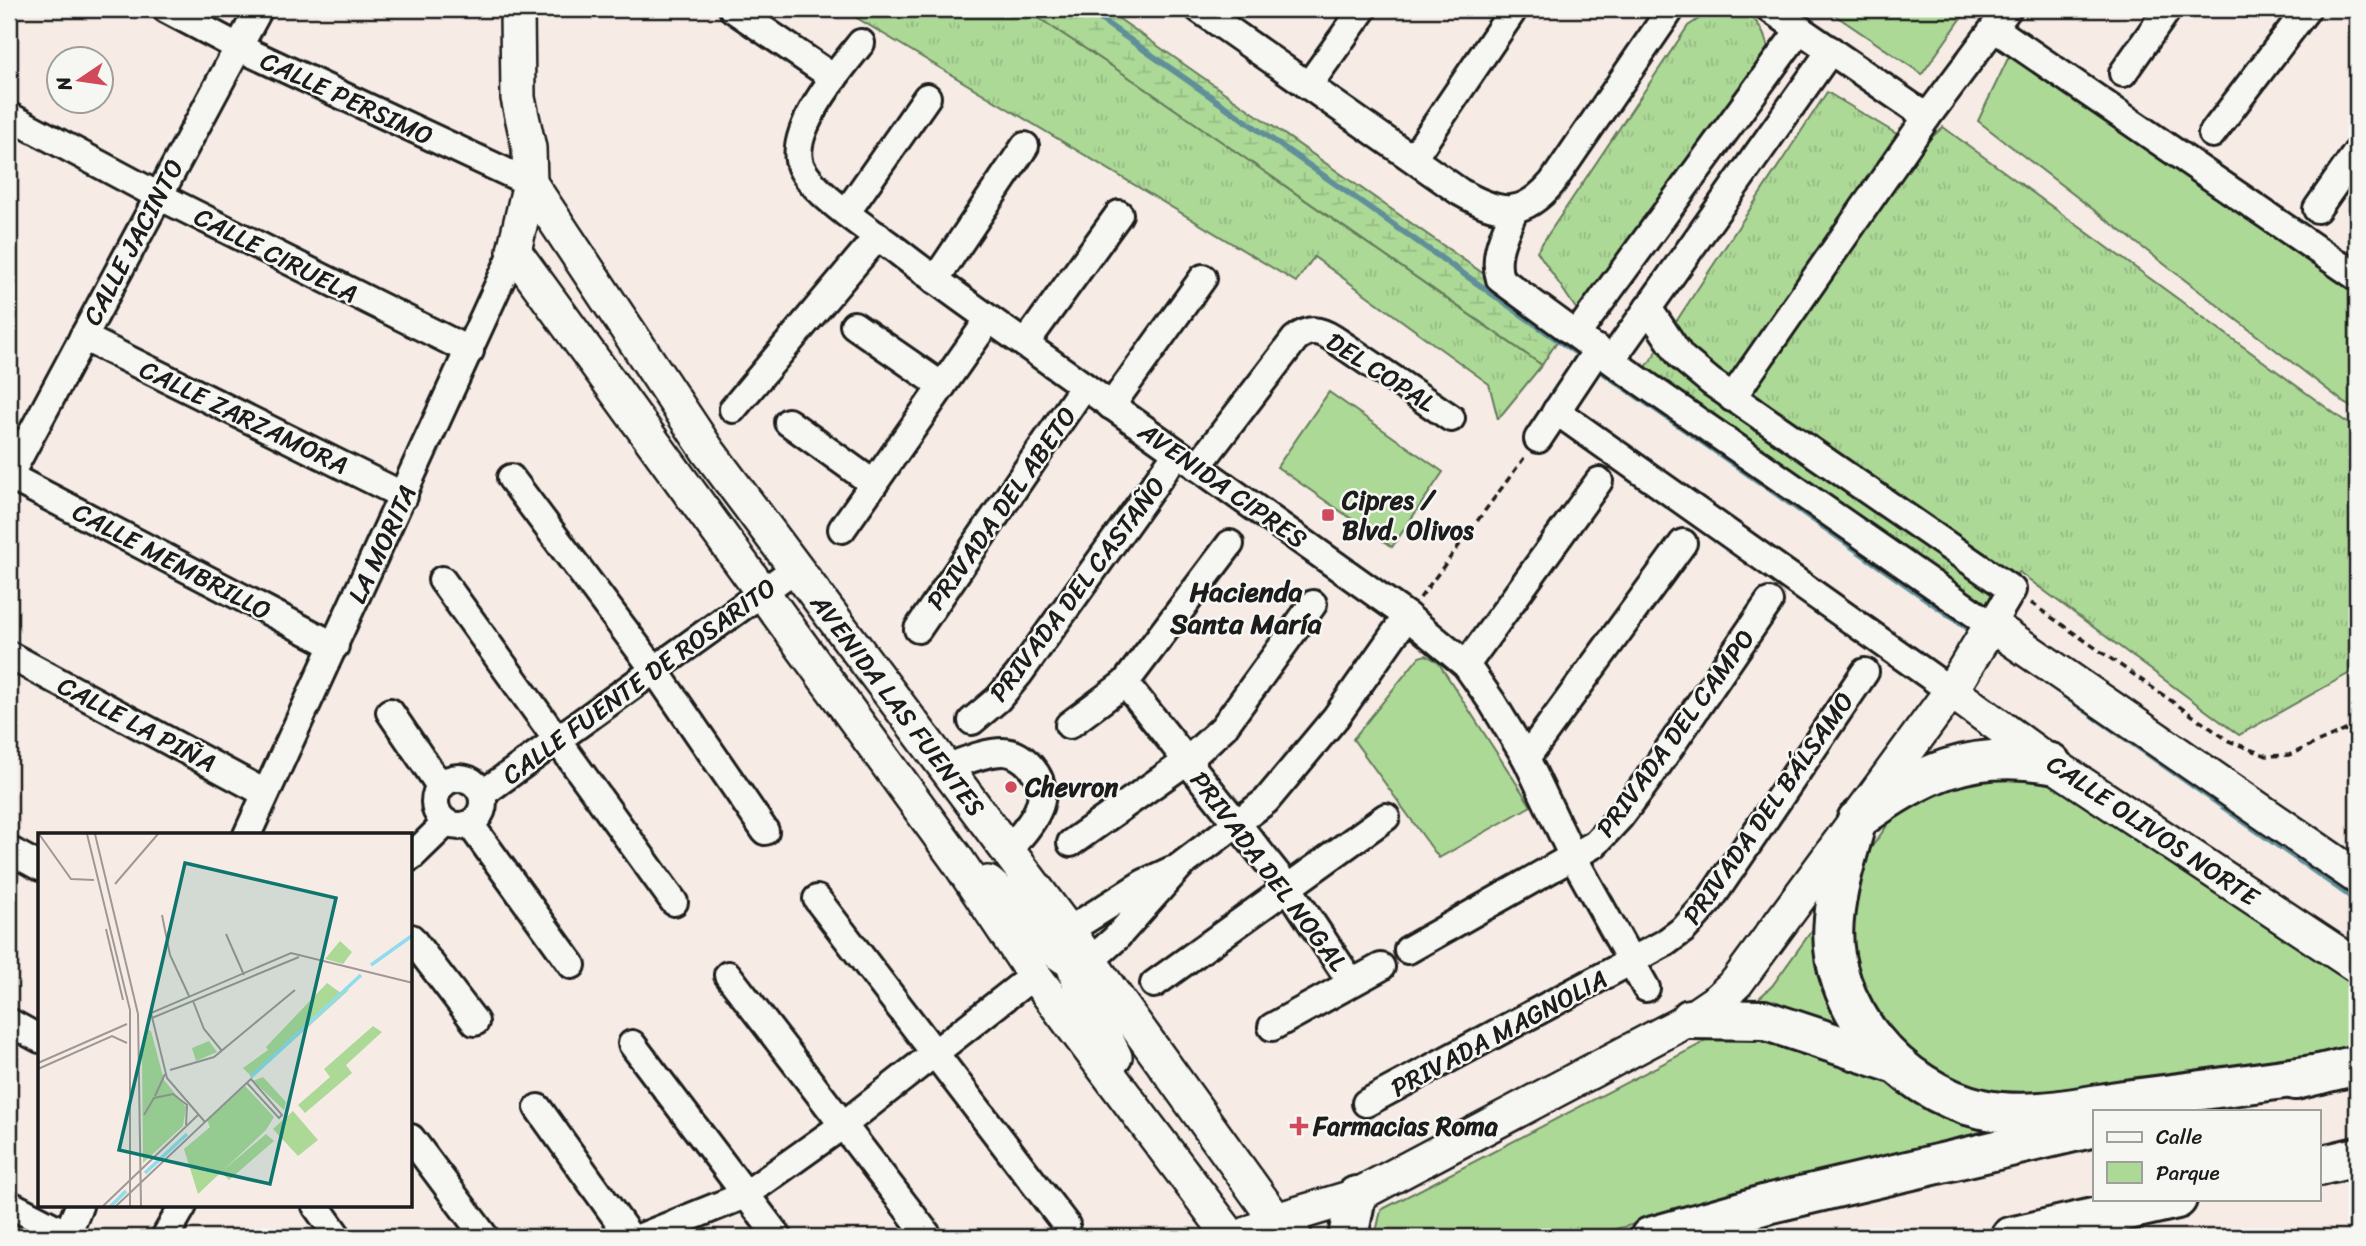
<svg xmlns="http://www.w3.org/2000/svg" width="2366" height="1246" viewBox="0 0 2366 1246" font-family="Sriracha,sans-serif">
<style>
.grass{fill:url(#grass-tufts);stroke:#647a5a;stroke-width:2}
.wetland{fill:url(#wetland-marsh);stroke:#647a5a;stroke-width:2}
.green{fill:#add997;stroke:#647a5a;stroke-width:2}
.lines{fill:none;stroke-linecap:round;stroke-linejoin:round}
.stream{stroke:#608f99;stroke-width:6}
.minor-casing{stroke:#1c1c1c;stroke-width:32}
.major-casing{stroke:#1c1c1c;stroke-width:38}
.highway-casing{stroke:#1c1c1c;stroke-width:44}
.path{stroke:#1c1c1c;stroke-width:3.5;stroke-dasharray:7 5;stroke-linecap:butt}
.minor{stroke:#f6f6f2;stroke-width:26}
.major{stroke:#f6f6f2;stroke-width:33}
.highway{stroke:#f6f6f2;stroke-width:38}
.poi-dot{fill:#d1495b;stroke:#f6f6f2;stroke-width:2.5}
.labels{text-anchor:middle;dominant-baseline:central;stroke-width:5;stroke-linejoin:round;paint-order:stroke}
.street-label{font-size:26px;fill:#1c1c1c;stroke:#f6f6f2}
.poi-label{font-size:26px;font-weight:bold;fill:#1c1c1c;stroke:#f6f6f2;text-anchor:start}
.neighbourhood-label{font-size:28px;font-weight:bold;fill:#1c1c1c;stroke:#f6f6f2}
.inset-river{fill:none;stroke:#8edced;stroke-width:3.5}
.inset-road{fill:none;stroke:#9f9895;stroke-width:2}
.view{fill:#0f766e;fill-opacity:0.15;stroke:#0f766e;stroke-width:3.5}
.inset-edge{fill:none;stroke:#1c1c1c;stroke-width:3.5}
</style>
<defs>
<pattern id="grass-tufts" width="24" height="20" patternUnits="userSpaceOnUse" patternTransform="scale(1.75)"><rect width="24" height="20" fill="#add997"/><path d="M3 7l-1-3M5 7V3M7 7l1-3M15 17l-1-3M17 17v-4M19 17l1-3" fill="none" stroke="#94ba82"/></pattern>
<pattern id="wetland-marsh" width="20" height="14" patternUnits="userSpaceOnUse" patternTransform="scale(1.75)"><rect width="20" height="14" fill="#add997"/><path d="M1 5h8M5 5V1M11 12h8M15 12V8" fill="none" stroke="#94ba82"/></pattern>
</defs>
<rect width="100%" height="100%" fill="#f6ebe5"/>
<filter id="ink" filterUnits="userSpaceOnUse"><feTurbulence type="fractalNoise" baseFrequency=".0143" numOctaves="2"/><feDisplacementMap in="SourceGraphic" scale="14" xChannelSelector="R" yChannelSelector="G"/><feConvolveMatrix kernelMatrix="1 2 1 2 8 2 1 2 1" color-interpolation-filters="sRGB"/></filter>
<g filter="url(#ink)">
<g class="grass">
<path d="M842 9H1025L1136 82 1542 365 1498 419 1489 384 1314 257 1296 282Z"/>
<path d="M1714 9C1749 9 1762 18 1769 53L1583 319 1537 251 1688 26Z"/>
<path d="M1827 92 1920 148 1943 127 2357 430V669L2239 735 2019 572 1978 612 1641 375Z"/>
</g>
<path class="wetland" d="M1025 9H1105L1564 330 1542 365 1136 82Z"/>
<g class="green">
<path d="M1826 9H1968L1922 74Z"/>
<path d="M2014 46 2357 292V405L2354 410 1978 121Z"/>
<path d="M1329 392 1443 472 1392 547 1277 467Z"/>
<path d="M1426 655 1438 662 1531 806 1439 858 1353 739 1419 657Z"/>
<path d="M2029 770 2062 786 2357 986V1047L2231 1076 1583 1237H1375L1381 1210 1697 1046 1741 1015 1772 986 1909 795Z"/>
</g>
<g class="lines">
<g class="stream">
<path d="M1086 9 1585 359"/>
<path d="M1594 366 1975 633"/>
<path d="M2064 695 2357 901"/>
</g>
<g class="minor-casing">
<g id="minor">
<path d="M166 9 238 47 530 183"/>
<path d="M733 9 834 78"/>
<path d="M1199 9 1460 192C1499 214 1521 219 1552 183L1671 9"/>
<path d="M1770 9 1927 117 2008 9"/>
<path d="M1994 28 2357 277"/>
<path d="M861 43C840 69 786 133 801 167 814 195 874 233 900 253 960 300 1023 342 1084 386 1192 463 1299 539 1407 616L1466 665 1492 702 1526 758 1573 857 1646 988"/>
<path d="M2123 73 2168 9"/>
<path d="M1308 86 1363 9"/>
<path d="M9 116 157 195 470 351"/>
<path d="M2212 134 2307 9"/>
<path d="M1414 157 1514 9"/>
<path d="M2317 209 2357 152"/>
<path d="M1514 210C1506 232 1492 254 1500 279L1623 369 1991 625 2012 590 1711 382 1681 357 1648 308"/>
<path d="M846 213 927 97"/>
<path d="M935 280 1025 146"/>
<path d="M854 325 942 386"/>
<path d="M1577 334 1800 29"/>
<path d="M83 337 404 496"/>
<path d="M1025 344 1119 214"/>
<path d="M1612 359 1831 50"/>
<path d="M1732 398 1927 117"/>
<path d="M1111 406 1203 278"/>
<path d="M733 409 878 236"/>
<path d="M1556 411 1951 691"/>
<path d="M788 422 874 484"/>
<path d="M1538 439 1598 349"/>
<path d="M1197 467 1295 339C1309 328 1319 329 1334 339L1451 418"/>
<path d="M9 476 259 9"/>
<path d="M9 476 335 646"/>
<path d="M511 478 656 672 765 831"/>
<path d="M842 529 989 319"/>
<path d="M442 580 674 902"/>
<path d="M918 629 1084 386"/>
<path d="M9 655 265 793"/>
<path d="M1466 665 1599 481"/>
<path d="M1125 683 1289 889 1351 982"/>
<path d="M390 712 440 786"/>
<path d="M972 721 998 699 1019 674 1177 453"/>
<path d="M1069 725 1125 683 1230 544"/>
<path d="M1526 758 1683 543"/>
<path d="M945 768C963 762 984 752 1003 752 1014 752 1024 759 1031 767 1058 798 1028 828 1007 851"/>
<circle cx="459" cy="802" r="24"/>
<path d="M482 794 796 568"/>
<path d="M470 824 572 965"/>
<path d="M247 835 514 251"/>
<path d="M1071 843 1187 761 1223 728 1313 604"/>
<path d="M9 850 40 867"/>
<path d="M411 857 446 823"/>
<path d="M817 899 1066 1225"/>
<path d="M1068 931 1144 883 1172 870"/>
<path d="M411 938 475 1022"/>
<path d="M1408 950 1595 844 1620 817 1647 781 1769 602"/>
<path d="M1089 962 1116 938 1180 866 1266 801 1336 717 1407 616"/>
<path d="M728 975 929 1237"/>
<path d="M1154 984 1386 817"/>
<path d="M9 1022 40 1039"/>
<path d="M1272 1027 1381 967"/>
<path d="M632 1044 778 1237"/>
<path d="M1366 1103 1665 943 1684 929 1710 900 1865 672"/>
<path d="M538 1108 630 1237"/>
<path d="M411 1138 485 1237"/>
<path d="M9 1204 67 1234"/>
<path d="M316 1206 338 1237"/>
<path d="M66 1237 79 1206"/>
<path d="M165 1237 183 1206"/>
<path d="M641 1237 745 1195 843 1125 1034 975"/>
</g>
</g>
<g class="major-casing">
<g id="major">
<path d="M517 9 518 98 529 148 530 183 514 251 958 861 1034 975 1231 1237"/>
<path d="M530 183 708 451 1068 931 1276 1220"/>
<path d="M1951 691 2046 760 2357 966"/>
<path d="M988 883C1004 896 1020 911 1034 925 1049 941 1057 960 1081 963"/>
<path d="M1068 950 1081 988 1115 1057"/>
<path d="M1241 1237 1276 1220 1356 1196 1690 1019 1718 1000 1737 982 1951 691 1991 625 2357 877"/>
</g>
</g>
<g class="highway-casing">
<g id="highway">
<path d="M2051 763C1970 749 1921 773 1857 820 1848 853 1837 886 1834 919 1825 1005 1899 1091 1982 1109 2028 1119 2078 1107 2124 1100 2190 1092 2255 1083 2320 1074"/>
<path d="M1690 1019 1764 1020 1893 1063"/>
<path d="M2295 1080 2357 1065"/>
<path d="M2319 1166 2357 1157"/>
<path d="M1276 1220 1292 1237"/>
<path d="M1348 1237 1356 1196"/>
<path d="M1650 1237 1767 1204 2095 1127"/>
<path d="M2010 1237 2177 1199"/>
</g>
</g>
<g class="path">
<path d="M1420 598 1524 458"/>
<path d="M2031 603 2229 741 2267 756 2289 755 2357 725"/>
</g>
<use href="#minor" class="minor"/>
<use href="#major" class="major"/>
<use href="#highway" class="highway"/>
</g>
</g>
<g class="poi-dot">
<rect x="1321" y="508" width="14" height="14" rx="3.5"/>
<circle cx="1011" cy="787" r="7"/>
<path d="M1295.5 1115.5h7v7h7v7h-7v7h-7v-7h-7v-7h7z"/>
</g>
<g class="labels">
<g class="street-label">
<text transform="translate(347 98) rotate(25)">CALLE PERSIMO</text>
<text transform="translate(133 242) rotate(-62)">CALLE JACINTO</text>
<text transform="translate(276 255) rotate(27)">CALLE CIRUELA</text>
<text transform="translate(1381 372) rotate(33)">DEL COPAL</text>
<text transform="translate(244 417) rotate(26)">CALLE ZARZAMORA</text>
<text transform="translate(1223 485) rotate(35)">AVENIDA CIPRES</text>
<text transform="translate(1001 508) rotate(-55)">PRIVADA DEL ABETO</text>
<text transform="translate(382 544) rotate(-65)">LA MORITA</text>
<text transform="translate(172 561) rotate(28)">CALLE MEMBRILLO</text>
<text transform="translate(1077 589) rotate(-53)">PRIVADA DEL CASTAÑO</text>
<text transform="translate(639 681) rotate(-36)">CALLE FUENTE DE ROSARITO</text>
<text transform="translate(898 705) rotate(53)">AVENIDA LAS FUENTES</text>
<text transform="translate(137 724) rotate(28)">CALLE LA PIÑA</text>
<text transform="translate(1675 733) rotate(-54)">PRIVADA DEL CAMPO</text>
<text transform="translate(1768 808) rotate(-55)">PRIVADA DEL BÁLSAMO</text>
<text transform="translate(2153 830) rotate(34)">CALLE OLIVOS NORTE</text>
<text transform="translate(1269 871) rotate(53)">PRIVADA DEL NOGAL</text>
<text transform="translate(1499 1033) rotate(-28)">PRIVADA MAGNOLIA</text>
</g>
<g class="poi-label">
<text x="1342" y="500">Cipres /<tspan x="1342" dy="30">Blvd. Olivos</tspan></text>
<text x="1025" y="787">Chevron</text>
<text x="1313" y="1126">Farmacias Roma</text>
</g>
<g class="neighbourhood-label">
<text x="1246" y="591">Hacienda<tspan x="1246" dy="32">Santa María</tspan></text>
</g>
</g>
<g transform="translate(38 833)">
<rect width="374" height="374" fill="#f6ebe5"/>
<path d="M289 150 303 160 211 241 205 235 230 217 228 214ZM225 244 248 269 246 277 215 248ZM207 253 236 284 228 297 160 361 146 316 172 294 169 287Z" fill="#add997"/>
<path d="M312 156 214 245 211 241 292 166Z" fill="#add997"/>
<path d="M302 108 314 119 305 131 287 126ZM335 193 344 199 308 232 314 240 267 280 260 272 292 244 286 236ZM108 196 113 198 126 247 148 274 145 293 105 330 104 218ZM171 208 179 219 158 228 154 215ZM255 278 280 307 260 323 235 296ZM228 301 236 308 191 347 183 339Z" fill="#add997"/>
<path class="inset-river" d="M333 132 375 102M213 244 323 142M107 340 149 301M72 374 88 358"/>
<path class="inset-road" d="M1 1 33 46 56 47M49 1 92 177V374M57 1 100 181 103 374M77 51 120 1M124 82 132 122 151 163M68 96 85 167M188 101 206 142M155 168 166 196 184 218M114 185 261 124M0 230 89 191M0 236 74 203 89 210M132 237 176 224 257 157M117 263 127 241M106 282 116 265 135 261 149 272 148 292M167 289 213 246 244 282 241 285 209 250M64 374 160 282M77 374 167 289 129 245 113 180 253 120 375 150"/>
<path class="view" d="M147 30 298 65 232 351 81 317Z"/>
<rect width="374" height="374" class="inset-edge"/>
</g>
<rect width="2366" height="1246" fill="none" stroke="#f6f6f2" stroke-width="35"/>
<rect x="18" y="18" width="2331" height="1211" fill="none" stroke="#1c1c1c" stroke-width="2.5" filter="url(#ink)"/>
<rect x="2093" y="1110" width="228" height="91" fill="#f6f6f2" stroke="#9f9f9c" stroke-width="2"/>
<rect x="2107" y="1132" width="35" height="10" fill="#f6f6f2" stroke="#9f9f9c" stroke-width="2"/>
<text x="2156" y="1144" font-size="21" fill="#1c1c1c">Calle</text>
<rect x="2107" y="1162" width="35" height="21" fill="#add997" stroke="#9f9f9c" stroke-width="2"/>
<text x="2156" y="1180" font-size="21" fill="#1c1c1c">Parque</text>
<g transform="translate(80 80) rotate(257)"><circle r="33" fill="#f6f6f2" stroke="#9f9f9c" stroke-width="2"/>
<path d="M0-5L12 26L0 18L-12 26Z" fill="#d1495b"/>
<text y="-10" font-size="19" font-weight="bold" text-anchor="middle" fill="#1c1c1c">N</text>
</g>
</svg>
